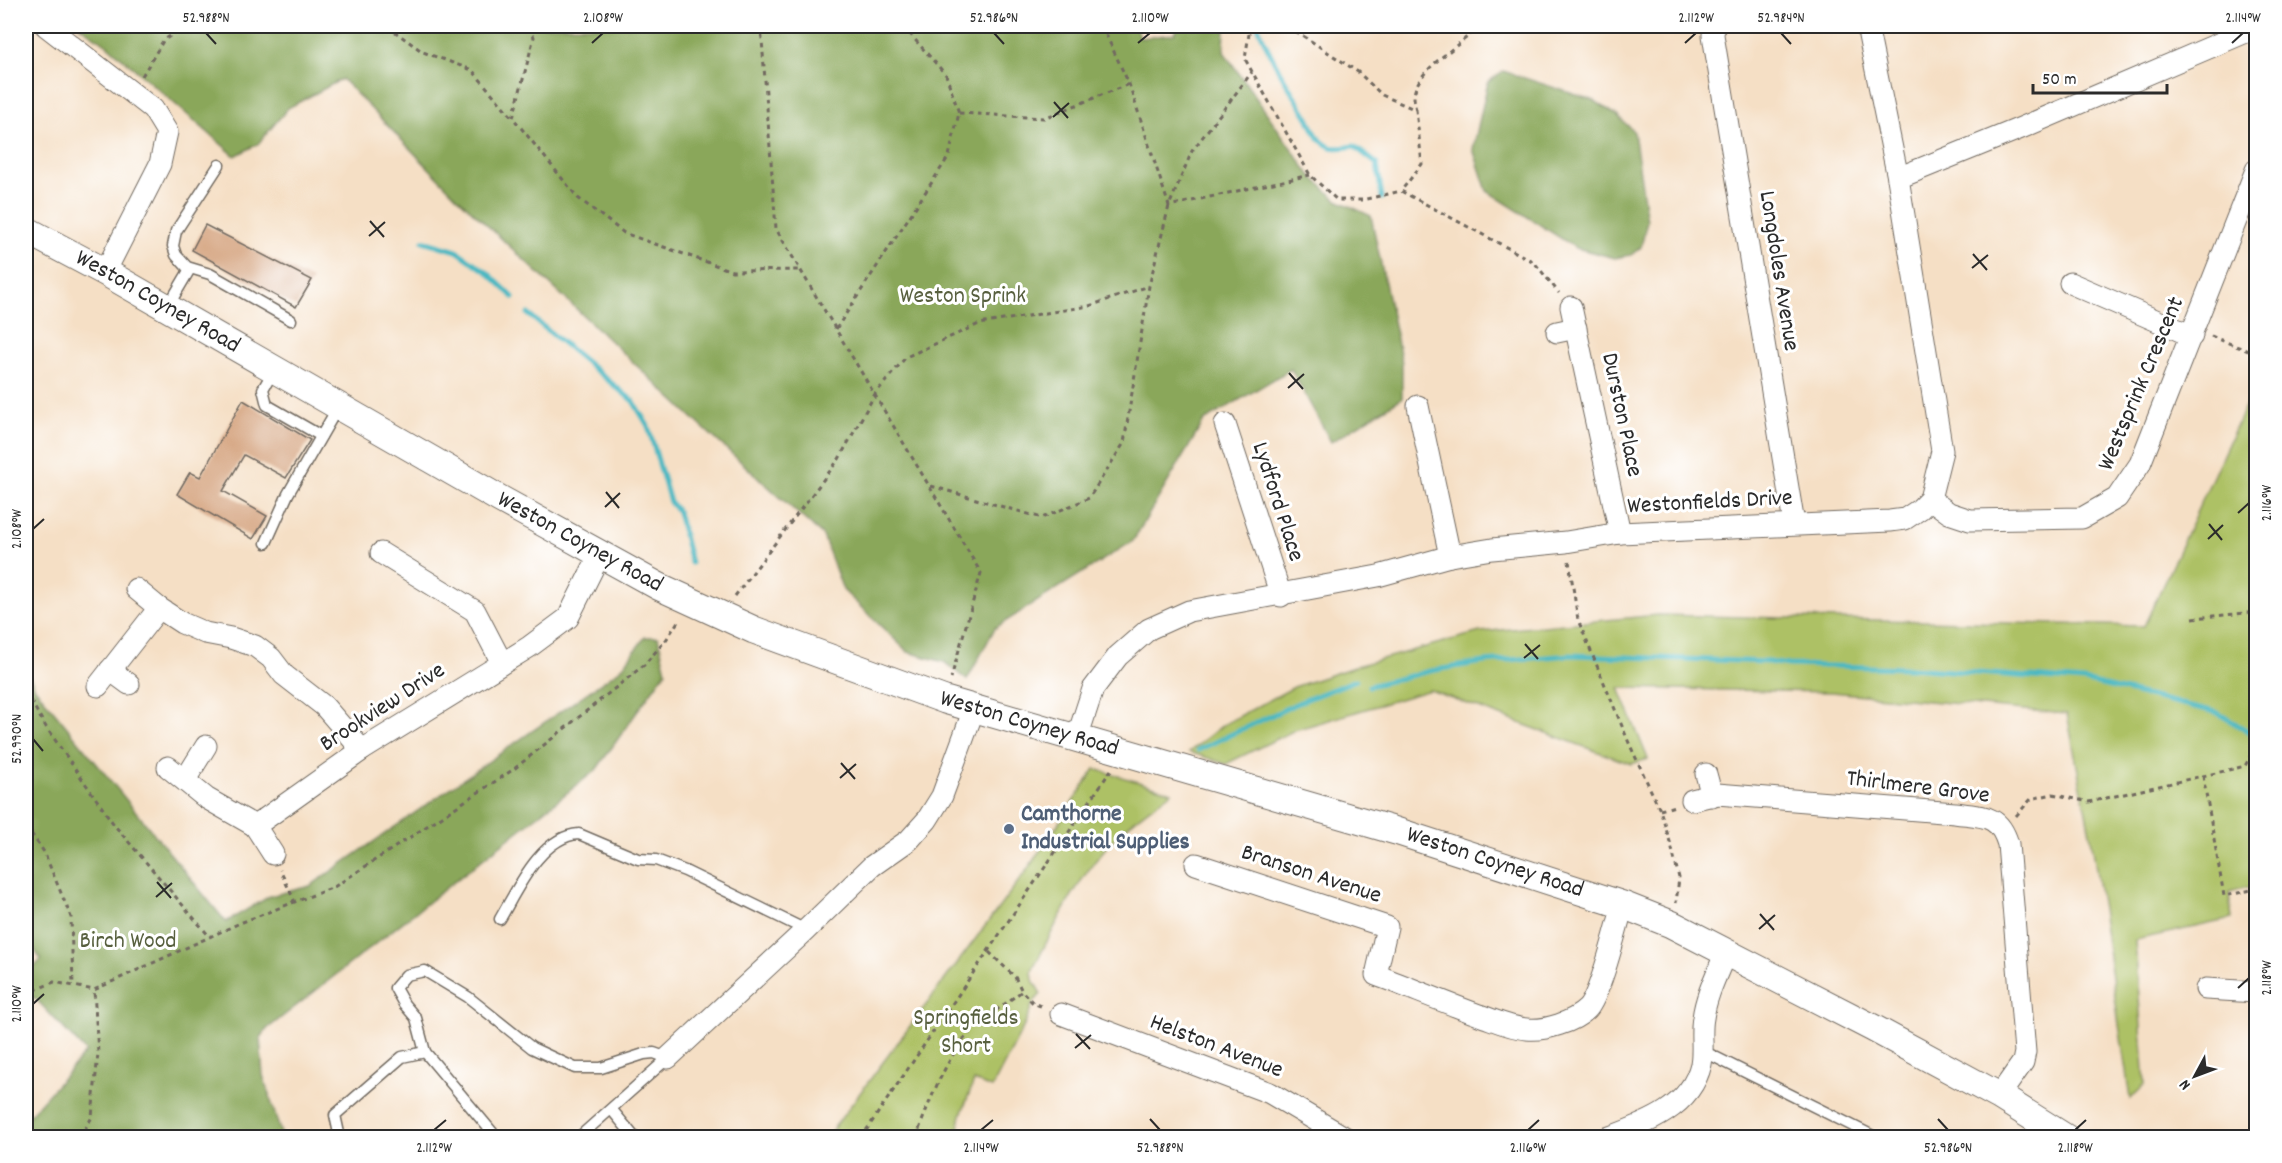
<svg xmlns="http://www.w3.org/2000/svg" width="2282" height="1163" viewBox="0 0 2282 1163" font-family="Dekko,sans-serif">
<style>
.green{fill:#adc165;stroke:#6c7648;stroke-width:1.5}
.forest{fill:#8aa75a;stroke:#5a6942;stroke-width:1.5}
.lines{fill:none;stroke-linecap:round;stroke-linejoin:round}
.stream{stroke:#49b8c2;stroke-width:5}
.building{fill:#d6a682}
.service-casing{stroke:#726a61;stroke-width:13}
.minor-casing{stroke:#726a61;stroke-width:23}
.tertiary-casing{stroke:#726a61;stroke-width:29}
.path{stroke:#726a61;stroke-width:3;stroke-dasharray:4.5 4.5;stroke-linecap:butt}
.service{stroke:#fff;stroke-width:10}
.minor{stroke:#fff;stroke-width:21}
.tertiary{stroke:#fff;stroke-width:27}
.ticks{fill:none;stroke:#2b2b2b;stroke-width:2}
.service-dot{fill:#5c6f8a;stroke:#fff;stroke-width:2}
.labels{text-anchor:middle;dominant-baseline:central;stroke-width:6;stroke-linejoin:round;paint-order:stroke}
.street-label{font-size:24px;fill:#2b2b2b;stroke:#fff}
.park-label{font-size:24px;fill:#58603f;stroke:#fff}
.service-label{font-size:24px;font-weight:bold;fill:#4e5e75;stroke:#fff;text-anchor:start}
.neatline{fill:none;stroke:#2b2b2b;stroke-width:2}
.ticks-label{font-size:15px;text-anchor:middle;fill:#2b2b2b}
</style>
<rect width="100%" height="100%" fill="#fff"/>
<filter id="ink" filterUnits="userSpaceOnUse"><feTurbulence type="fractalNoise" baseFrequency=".0167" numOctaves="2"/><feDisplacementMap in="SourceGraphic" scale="12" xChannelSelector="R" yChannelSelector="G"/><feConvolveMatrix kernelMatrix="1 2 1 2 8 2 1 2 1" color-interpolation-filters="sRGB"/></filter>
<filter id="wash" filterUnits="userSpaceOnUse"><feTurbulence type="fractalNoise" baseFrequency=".008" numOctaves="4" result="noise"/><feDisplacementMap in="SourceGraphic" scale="24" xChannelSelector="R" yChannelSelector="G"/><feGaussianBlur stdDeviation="1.35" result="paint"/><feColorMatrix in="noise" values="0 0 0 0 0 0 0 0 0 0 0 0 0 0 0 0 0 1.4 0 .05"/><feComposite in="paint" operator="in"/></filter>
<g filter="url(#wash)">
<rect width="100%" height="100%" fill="#f5dfc5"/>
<g class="green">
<path d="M2256 383V885L2229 892 2232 919 2135 940 2145 1085 2130 1099 2093 849 2067 714 1832 692 1619 688 1648 759 1631 764 1430 690 1295 730 1226 764 1189 752 1223 725 1294 687 1360 665 1480 632 1658 615 2144 626Z"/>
<path d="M1095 769 1172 792C1154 806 1131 820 1115 838 1078 876 1056 924 1032 971L1033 980 1041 994 1033 1003 1026 1022 992 1088 974 1081 961 1115 956 1137H827L1027 870Z"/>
</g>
<g class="forest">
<path d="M79 26H1134L1141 38 1174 34 1180 26H1225L1224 52 1310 175 1337 200 1371 216 1402 363V398L1331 442 1291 369 1204 421 1133 541 995 628 967 680 944 662 908 652 843 590 823 536 701 426 456 196 342 79 288 108 258 144 235 156 106 44Z"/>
<path d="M1503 71 1595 101 1618 116 1634 132 1647 221 1641 247 1631 255 1615 258 1576 248 1487 191 1473 149 1488 82Z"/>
<path d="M645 637H658L666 671 596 770 267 1029 260 1039 263 1075 282 1137H26V1119L86 1052 34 997 26 1005V975L41 960 26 937V669L35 688 226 922 270 896 310 886 621 669Z"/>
</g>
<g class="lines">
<g class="stream">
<path d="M1258 26C1270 57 1286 83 1304 111 1313 124 1314 140 1331 147 1337 149 1347 147 1354 146L1377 164 1382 198"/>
<path d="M423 241 457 251 487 272 513 297"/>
<path d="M528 314 633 401 648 426 670 502 678 512 691 563"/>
<path d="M1369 686 1430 671 1484 662 1571 655 1768 662 1789 665 1911 668 2084 681 2216 712 2256 736"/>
<path d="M1198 750 1300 702 1356 680"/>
</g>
</g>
<g id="blocks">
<g class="building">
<path d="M205 225 312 280 296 307 192 250Z"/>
<path d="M243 400 310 440 286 478 244 455 223 491 267 516 253 539 177 494 190 472 200 477Z"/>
</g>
</g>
</g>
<g filter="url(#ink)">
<use href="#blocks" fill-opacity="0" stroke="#726a61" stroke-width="1.5"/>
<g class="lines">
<g class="service-casing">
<g id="service">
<path d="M219 165 176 231 173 246 176 255 187 267 210 274 291 320"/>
<path d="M167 308 190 269"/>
<path d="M274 370 263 389 267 405 321 436"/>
<path d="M266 543 288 494 338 407"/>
<path d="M500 919C517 890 541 836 579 834L638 859 656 860 685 871 806 930"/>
<path d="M1703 1051 1877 1138"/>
<path d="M425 1052 416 1018 404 1004 395 988 406 975 425 971 468 997 532 1048 575 1068H601L644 1054 654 1053 668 1058 578 1138"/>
<path d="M612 1110 635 1138"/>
<path d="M340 1138 335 1115 402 1057 425 1052 497 1138"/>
</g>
</g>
<g class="minor-casing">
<g id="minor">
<path d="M46 26 153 109 167 132 160 164 105 272"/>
<path d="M1714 26 1713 35 1794 524"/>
<path d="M1898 178 2021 128 2253 29"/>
<path d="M2070 283 2192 336"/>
<path d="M1571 307 1620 533"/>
<path d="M1557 332 1576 328"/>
<path d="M1418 406 1450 556"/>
<path d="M1225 424 1281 596"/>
<path d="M1930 499 1949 513 1970 520 2082 518 2117 498 2140 464 2256 170"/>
<path d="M381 553 475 611 502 663"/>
<path d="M136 589 159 608"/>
<path d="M110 670 129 684"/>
<path d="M98 686 159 608 182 623 205 633 231 638 255 646 271 658 284 675 324 706 362 750"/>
<path d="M1077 738 1093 689 1118 656 1149 629 1189 611 1378 576 1450 556 1492 549 1566 542 1620 533 1890 521 1905 519 1920 509 1930 499 1942 451 1898 178 1867 26"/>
<path d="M168 767 206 798 255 826 362 750 529 647 568 618 600 554"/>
<path d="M1706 774 1712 796"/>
<path d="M185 780 206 746"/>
<path d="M1692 800 1717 794 1955 813C1984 817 1999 814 2008 844L2025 1052 2023 1062 1999 1096"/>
<path d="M255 826 273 854"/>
<path d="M1196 864 1387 927 1376 975C1410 988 1444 1002 1479 1015 1494 1020 1510 1028 1527 1029 1545 1031 1574 1022 1587 1009 1600 996 1617 926 1623 905"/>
<path d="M2206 989 2256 992"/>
<path d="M1061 1014 1270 1093 1346 1138"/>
<path d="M668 1058 806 930 872 866 909 840 927 820 942 796 974 709"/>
<path d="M1607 1138C1645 1124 1691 1108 1701 1064 1704 1048 1700 1033 1703 1018 1706 995 1717 974 1726 952"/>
</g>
</g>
<g class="tertiary-casing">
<g id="tertiary">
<path id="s1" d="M26 230 105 272 500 499 658 586 754 630 945 700 1396 831 1623 905 1671 924 1873 1028 1999 1096 2066 1138"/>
</g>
</g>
<g class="path">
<path d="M387 26 423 52 472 70 513 118"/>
<path d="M530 26 534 37 513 118 578 198 624 233 732 271 800 270"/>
<path d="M761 26 776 229 981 573 951 678"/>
<path d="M1102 26 1129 84 1169 206 1310 175"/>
<path d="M1244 26 1249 34 1245 59 1310 175 1337 200H1362L1401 191 1534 262 1559 293"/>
<path d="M1288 26 1358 72 1382 95 1416 110 1422 164 1401 191"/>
<path d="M142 76 163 41 184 26"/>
<path d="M1416 110C1415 106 1414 100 1414 96 1416 68 1461 47 1478 26"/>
<path d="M959 113 1044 118 1129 84"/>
<path d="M836 329 949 156 959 113 946 75 903 26"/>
<path d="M2211 336 2256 354"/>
<path d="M931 486 1042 518 1089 498 1124 443 1149 286 1169 206 1192 151 1252 72"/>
<path d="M1569 561 1578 620 1629 743 1660 810 1671 845 1679 878 1676 903"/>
<path d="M735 596 839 459 875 394 906 357 979 324 1089 306 1149 286"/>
<path d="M2193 618 2256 612"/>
<path d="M26 693 46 727 115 826 210 937"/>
<path d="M2203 776 2224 896 2256 889"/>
<path d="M1660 810 1675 806"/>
<path d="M2016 816 2031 799 2053 794 2089 802 2233 769 2245 766 2256 746"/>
<path d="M26 826 44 852 71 917 73 986"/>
<path d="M292 903 334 887 514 769 644 665 666 640 679 620"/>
<path d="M989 952 1015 977 1022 991 1033 1003 1043 1007"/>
<path d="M26 994 54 982 94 990 240 923 292 903 294 900 280 870"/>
<path d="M80 1138 92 1117 98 1053 94 990"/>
<path d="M861 1138 1111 770"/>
<path d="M916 1138C928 1104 946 1057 971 1031 986 1017 1005 1004 1022 991"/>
</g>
<use href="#service" class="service"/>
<use href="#minor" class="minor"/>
<use href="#tertiary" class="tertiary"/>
</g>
</g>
<path class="ticks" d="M206 33 216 44M994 33 1004 44M1781 33 1791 44M592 43 603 33M1138 43 1150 33M1685 43 1696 33M2232 43 2243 33M1054 102 1068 118M1053 117 1069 103M370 221 384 237M369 236 385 222M1973 254 1987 270M1972 268 1988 255M1289 373 1303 389M1288 388 1304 374M606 492 619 508M605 507 620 493M2238 513 2249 503M2209 524 2222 540M33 529 44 519M2208 539 2223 525M1525 644 1538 659M1524 658 1540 645M33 739 43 751M841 763 855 779M840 778 856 764M157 882 171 898M156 897 172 883M1760 914 1774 930M1759 929 1775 915M2238 988 2249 978M33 1004 44 994M1076 1034 1090 1049M1075 1048 1091 1035M1150 1119 1160 1130M1938 1119 1948 1130M434 1130 446 1120M981 1130 993 1120M1528 1130 1539 1120M2075 1130 2086 1120"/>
<circle class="service-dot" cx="1009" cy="829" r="6"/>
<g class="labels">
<g class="street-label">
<text transform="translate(1778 271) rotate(81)">Longdoles Avenue</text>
<text stroke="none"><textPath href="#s1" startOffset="150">Weston Coyney Road</textPath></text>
<text transform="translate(2142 384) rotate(-67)">Westsprink Crescent</text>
<text transform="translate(1621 415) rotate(78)">Durston Place</text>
<text transform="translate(1277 502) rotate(72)">Lydford Place</text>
<text transform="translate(1710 503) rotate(-3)">Westonfields Drive</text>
<text stroke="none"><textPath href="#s1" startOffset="636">Weston Coyney Road</textPath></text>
<text transform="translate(383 708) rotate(-33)">Brookview Drive</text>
<text stroke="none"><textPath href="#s1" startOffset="1122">Weston Coyney Road</textPath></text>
<text transform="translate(1918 788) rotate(7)">Thirlmere Grove</text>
<text stroke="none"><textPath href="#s1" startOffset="1608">Weston Coyney Road</textPath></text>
<text transform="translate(1311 875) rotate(18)">Branson Avenue</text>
<text transform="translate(1216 1047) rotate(21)">Helston Avenue</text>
</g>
<g class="park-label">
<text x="963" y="297">Weston Sprink</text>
<text x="128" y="942">Birch Wood</text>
<text x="966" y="1019">Springfields<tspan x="966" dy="28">Short</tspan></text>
</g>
<g class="service-label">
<text x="1021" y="815">Camthorne<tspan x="1021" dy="28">Industrial Supplies</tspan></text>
</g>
</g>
<rect width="2282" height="1163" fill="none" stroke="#fff" stroke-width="66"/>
<g transform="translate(2195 1076) rotate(229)" stroke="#ffffff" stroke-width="4.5" paint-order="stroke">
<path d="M0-4.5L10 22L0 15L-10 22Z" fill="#2b2b2b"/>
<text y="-9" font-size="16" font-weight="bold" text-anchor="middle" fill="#2b2b2b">N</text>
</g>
<path d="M2033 84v9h134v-9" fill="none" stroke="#2b2b2b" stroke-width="3"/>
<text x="2042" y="84" font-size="18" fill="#2b2b2b" stroke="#ffffff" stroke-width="4.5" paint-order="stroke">50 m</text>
<rect x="33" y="33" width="2216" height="1097" class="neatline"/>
<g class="ticks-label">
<text x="206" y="22">52.988°N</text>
<text x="603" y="22">2.108°W</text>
<text x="994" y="22">52.986°N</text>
<text x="1150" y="22">2.110°W</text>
<text x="1696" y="22">2.112°W</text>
<text x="1781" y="22">52.984°N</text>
<text x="2243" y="22">2.114°W</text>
<text transform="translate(2266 503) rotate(-90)" y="5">2.116°W</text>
<text transform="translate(16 529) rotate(-90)" y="5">2.108°W</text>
<text transform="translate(16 739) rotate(-90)" y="5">52.990°N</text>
<text transform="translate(2266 978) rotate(-90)" y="5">2.118°W</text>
<text transform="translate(16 1004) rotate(-90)" y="5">2.110°W</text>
<text x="434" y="1152">2.112°W</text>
<text x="981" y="1152">2.114°W</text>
<text x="1160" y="1152">52.988°N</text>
<text x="1528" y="1152">2.116°W</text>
<text x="1948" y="1152">52.986°N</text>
<text x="2075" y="1152">2.118°W</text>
</g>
</svg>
